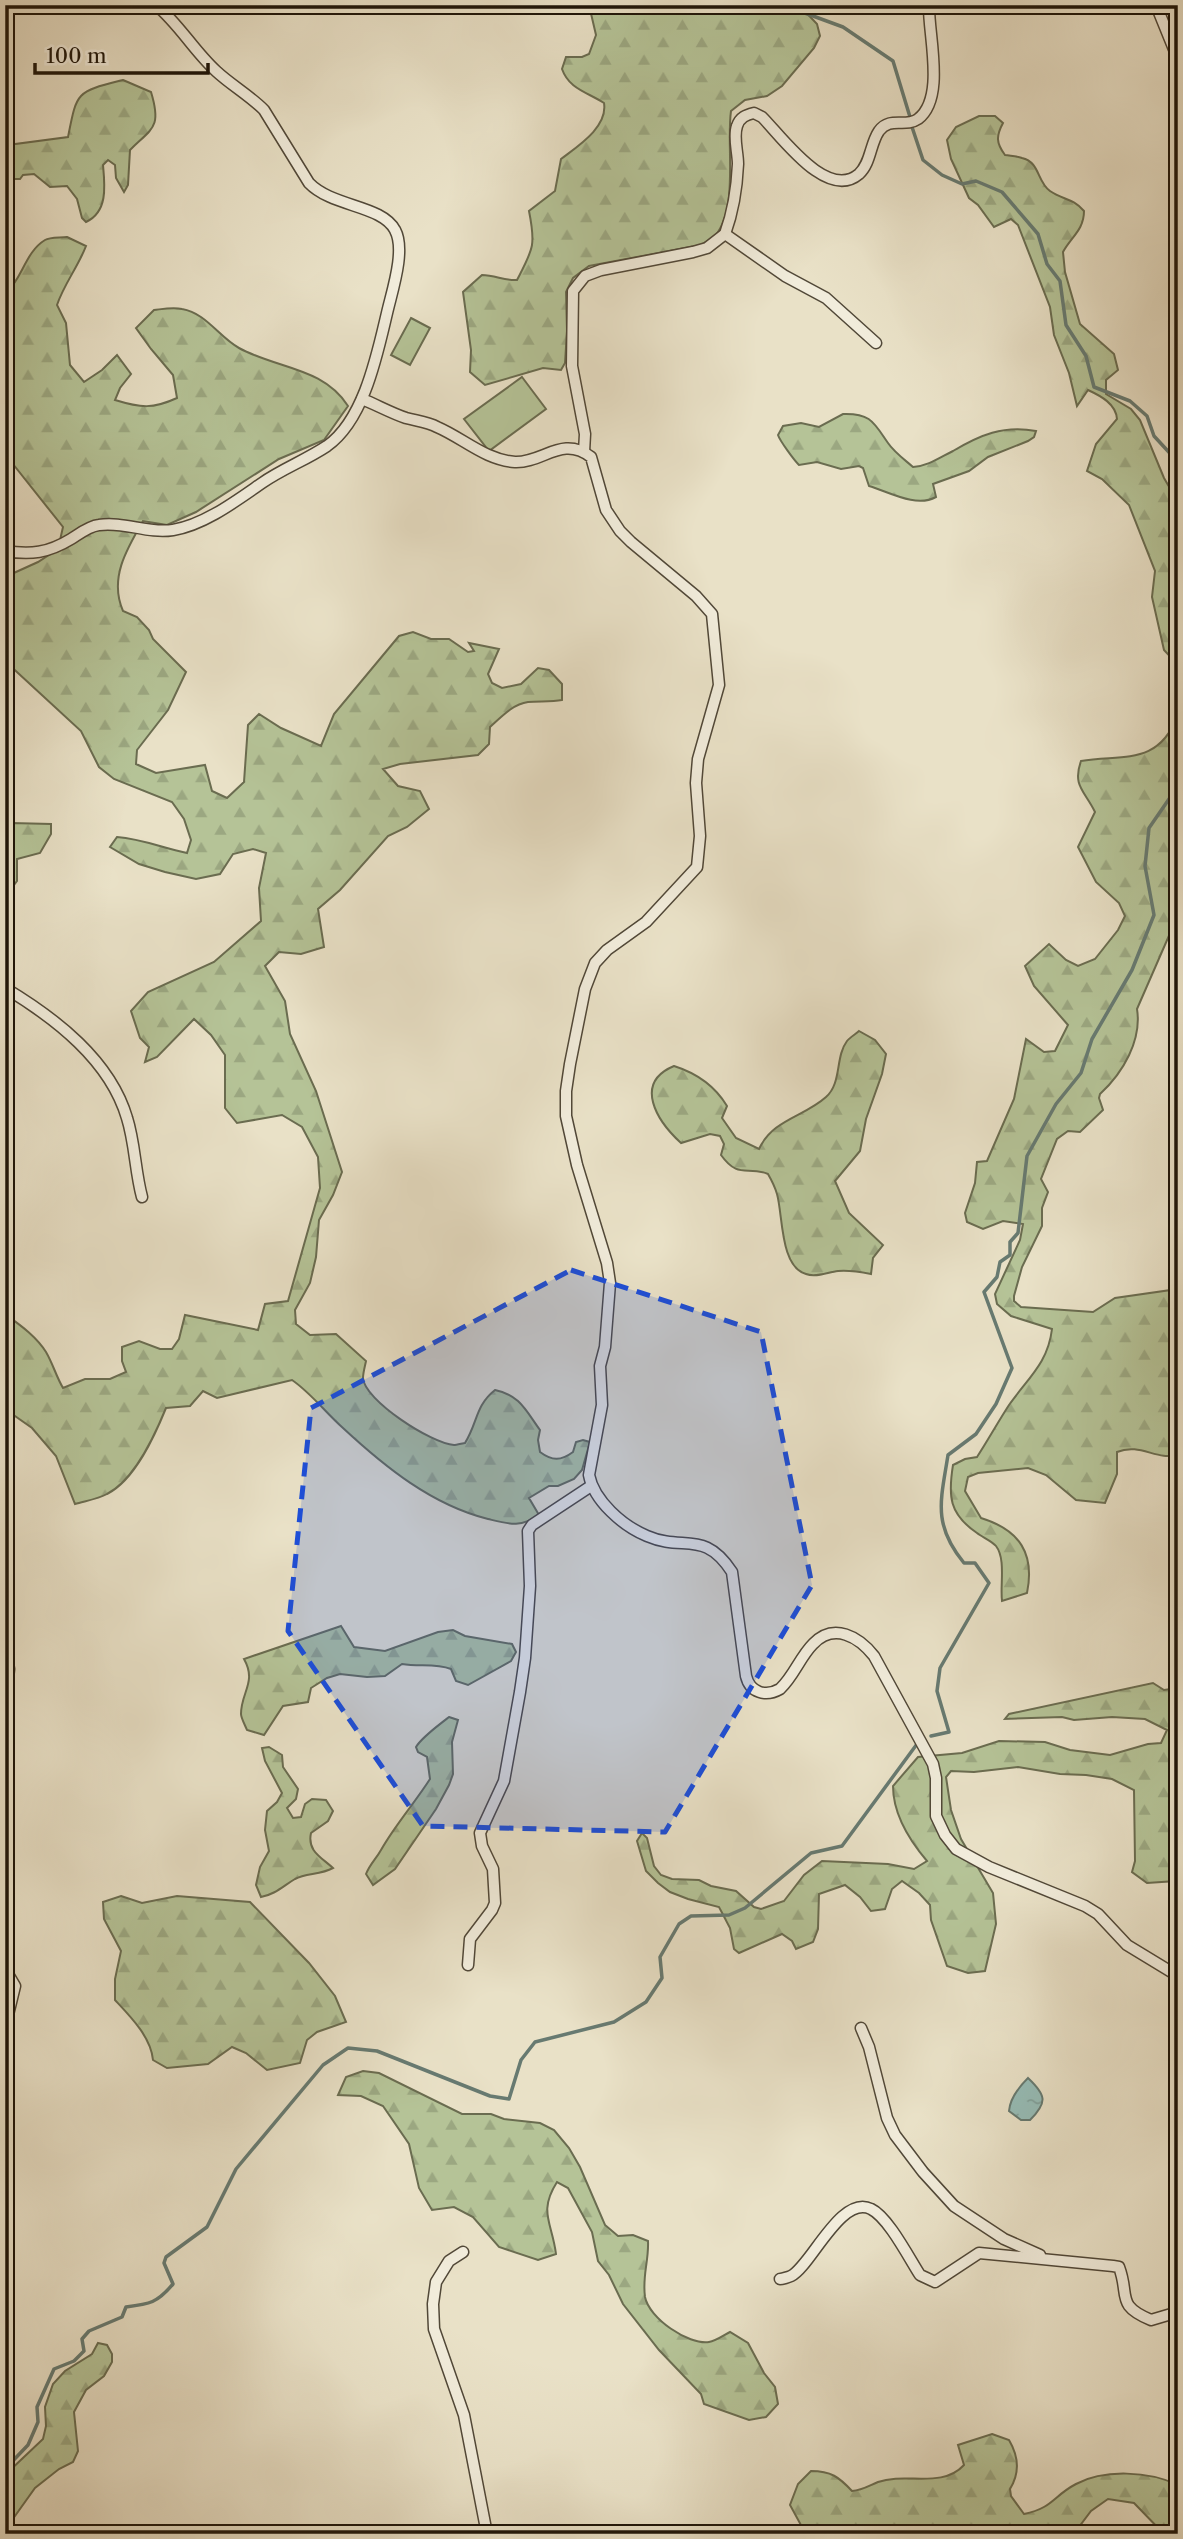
<svg xmlns="http://www.w3.org/2000/svg" width="1183" height="2539" viewBox="0 0 1183 2539" font-family="'Libre Caslon Text',serif">
<style>
.forest{fill:url(#forest-firs);stroke:#6a6c50;stroke-width:2}
.garden{fill:#b5c397;stroke:#6a6c50;stroke-width:2}
.water{fill:url(#water-ripples);stroke:#677a71;stroke-width:2}
.lines{fill:none;stroke-linecap:round;stroke-linejoin:round}
.stream{stroke:#677a71;stroke-width:3.5}
.minor-casing{stroke:#514838;stroke-width:13}
.minor{stroke:#f1ecdb;stroke-width:10}
.marked{fill:#1d4ed8;fill-opacity:0.2;stroke:#1d4ed8;stroke-width:5;stroke-dasharray:14 9;stroke-linejoin:round}
</style>
<defs>
<pattern id="forest-firs" width="22" height="20" patternUnits="userSpaceOnUse" patternTransform="scale(1.75)"><rect width="22" height="20" fill="#b5c397"/><path d="M5 1l3.5 6h-7zM16 11l3.5 6h-7z" fill="#9ba781"/></pattern>
<pattern id="water-ripples" width="26" height="14" patternUnits="userSpaceOnUse" patternTransform="scale(1.75)"><rect width="26" height="14" fill="#97bdb7"/><path d="M2 4q2-2 4 0t4 0M15 11q2-2 4 0t4 0" fill="none" stroke="#82a29c"/></pattern>
</defs>
<rect width="100%" height="100%" fill="#e9e1c7"/>
<filter id="stains"><feTurbulence type="fractalNoise" baseFrequency=".00286" numOctaves="4"/><feColorMatrix values="0 0 0 0 .2 0 0 0 0 .09 0 0 0 0 .02 0 0 0 .5 -.17"/></filter>
<radialGradient id="worn" r=".72"><stop offset=".6" stop-color="#630" stop-opacity="0"/><stop offset="1" stop-color="#630" stop-opacity=".3"/></radialGradient>
<g class="forest">
<path d="M589 5H799L817 24 820 36 814 48 782 86 767 96 745 100 731 111C726 146 739 208 715 236 711 240 705 242 701 245L589 266 573 278 566 292 567 331 565 363 561 370 543 368 485 385 470 372 471 350 463 292 482 275C495 275 505 281 517 280 533 249 536 246 529 211L555 191 561 159C578 146 608 127 604 103 587 92 569 89 562 69L566 57H582L589 54 596 35Z"/>
<path d="M123 80 151 92C162 128 152 128 130 150L128 185 124 192 116 178 115 165 108 160 103 165C105 186 108 212 86 222L82 218 77 199 67 186 50 187 34 174 23 175 20 179H12C6 167 5 158 8 145L68 137C77 91 76 92 123 80Z"/>
<path d="M979 116H995L1003 123C996 136 996 143 1005 155 1011 156 1017 156 1022 158 1040 162 1037 182 1050 191 1063 200 1073 198 1084 211 1084 230 1071 237 1063 252L1065 272 1080 324 1114 354 1118 370 1106 380V394L1131 409 1140 420 1164 478 1178 502V665L1164 650 1152 597 1155 571 1129 505 1102 479 1087 471 1096 444 1117 419C1116 404 1101 396 1088 390L1077 406 1069 373 1054 335 1050 307 1018 225 1011 219 994 227 978 205 969 198 951 159 947 140 956 127Z"/>
<path d="M67 237 86 246C78 267 64 284 57 305L66 323 70 365 84 382 102 370 117 355 131 374 120 388 115 400C141 408 153 409 177 398L173 375 151 349 136 328 154 310C163 309 173 307 182 309 206 313 219 337 239 348 277 369 323 367 348 406L324 440 279 459 196 512 167 525 143 521C126 550 109 579 123 611L137 617 149 630 153 639 186 672 168 710 137 750 136 764 156 773 205 765 212 791 227 798 244 782 248 725 259 714 281 728 321 746 334 714 399 636 413 632 431 639H449L468 652 474 651 469 643 499 649 488 674 492 683 502 688 521 684 538 668 549 670 562 684V700C551 702 540 701 528 702 513 704 501 717 490 727L489 744 478 755 400 764 383 769 398 786 420 791 429 809 407 827 388 836 340 890 318 909 324 947 301 954 279 952 265 966 285 1001 290 1034 316 1091 342 1172 333 1195 319 1220 316 1257 310 1283 295 1310 296 1324 310 1335 336 1334 366 1361C365 1366 363 1373 363 1378 364 1400 432 1444 454 1445 456 1445 464 1443 465 1443 478 1422 475 1406 495 1390 520 1395 526 1411 540 1430L538 1440 540 1452C552 1461 561 1461 573 1452L576 1442 583 1440 590 1442 582 1470 574 1479 558 1486H549L529 1498 539 1515C521 1528 509 1524 488 1519 432 1505 385 1467 343 1428 326 1413 311 1393 292 1380L217 1398 203 1391 190 1406 166 1408C155 1435 135 1480 107 1494 98 1499 85 1501 75 1504L56 1456 32 1428 5 1409V1314C20 1325 36 1336 46 1352 53 1364 56 1376 63 1388L85 1379H110L126 1372 122 1361V1347L139 1341 160 1349H172L179 1339 185 1315 258 1330 265 1304 288 1301 320 1188 318 1157 302 1127 282 1115 237 1123 225 1108V1055L211 1035 194 1019 157 1057 145 1062 149 1047 140 1038 131 1011 148 992 214 962 261 921 259 888 266 853 253 849 233 854 220 874 196 879 165 872 139 864 110 847 117 837C143 839 162 848 187 853L191 840 184 819 172 802 114 779 99 767 81 731 5 661V577L38 562 58 549 63 527 5 454V294C22 280 25 252 45 240 50 237 60 238 67 237Z"/>
<path d="M843 414C871 413 874 423 888 443 894 452 905 460 913 467 928 466 939 458 953 451 980 435 1003 425 1036 431L1034 437 1028 441 988 457 969 471 933 484 936 497C916 508 889 492 869 486L863 468 859 466 841 469 817 462 799 465C794 460 780 441 778 435L783 426 801 423 819 427Z"/>
<path d="M1178 716V915L1137 1009C1142 1040 1123 1073 1100 1094L1099 1098 1103 1110 1080 1132 1068 1131 1057 1139 1041 1179 1048 1192 1042 1208V1226L1022 1267 1014 1296V1301L1021 1307 1093 1312 1115 1298 1178 1289V1454C1157 1462 1141 1442 1117 1452V1474L1105 1503 1076 1500 1046 1475 1028 1468 978 1473 968 1477 965 1491 981 1518C1020 1530 1035 1554 1027 1593L1002 1601C1000 1585 1006 1559 996 1546 992 1541 982 1537 977 1533 949 1514 948 1496 953 1465L965 1459 977 1457C988 1440 998 1422 1009 1405 1028 1378 1048 1363 1052 1329L1011 1316 997 1304 995 1294 1020 1240 1023 1224 1003 1221 983 1229 967 1222 965 1213 975 1183 977 1162 987 1161 1014 1099 1026 1039 1044 1052 1055 1051 1068 1025 1034 986 1025 966 1049 944 1066 960 1078 966 1095 959 1118 930 1125 916 1119 903 1096 882 1078 847 1095 812C1085 791 1072 786 1081 761 1125 754 1157 766 1178 716Z"/>
<path d="M11 823 51 824V834L40 853 17 859V881L5 897V825Z"/>
<path d="M859 1031 875 1040 886 1054 882 1074 866 1119 860 1151 835 1181 849 1213 883 1245 873 1258 871 1274C861 1272 849 1270 838 1271 828 1272 816 1278 806 1274 780 1267 783 1215 777 1194 775 1187 772 1181 768 1174 747 1165 739 1180 721 1155L724 1144 720 1136 710 1134 681 1143C657 1121 633 1083 674 1066 696 1073 715 1086 727 1106L722 1118 736 1138 759 1149C773 1119 804 1117 826 1097 842 1083 835 1057 847 1041 850 1037 856 1034 859 1031Z"/>
<path d="M341 1626 354 1647 385 1651 438 1632 453 1630 465 1636 512 1644 516 1652 511 1661 468 1685 456 1681 451 1669C435 1663 419 1667 402 1664L385 1676 367 1677 340 1674 327 1678 311 1688 308 1702 283 1706 264 1735 247 1730C245 1725 241 1718 241 1714 241 1692 257 1682 244 1659Z"/>
<path d="M1153 1683 1164 1690 1178 1688 1176 1881 1147 1883 1132 1872 1135 1861 1134 1790 1112 1779 1086 1775 1060 1774 1018 1767 974 1772 951 1771 946 1777 951 1810 961 1839 993 1893 996 1924 985 1971 968 1973 947 1966 931 1920 930 1905 919 1893 902 1881 892 1889 885 1909 871 1911 860 1897 845 1885 819 1894 818 1929 813 1942 796 1949 792 1941 782 1934 739 1953 734 1949 730 1928 719 1907 688 1899 670 1892 658 1883 646 1871 637 1841 642 1833 647 1838 654 1866 661 1875 672 1879 699 1880 711 1886 736 1891 754 1907 761 1909 784 1901 804 1875 822 1861 888 1864 914 1869 927 1861C910 1841 893 1814 893 1786L918 1757 962 1753 999 1741 1045 1742 1070 1750 1110 1755 1148 1744 1161 1743 1167 1730 1145 1719 1112 1717 1074 1720 1062 1717 1005 1719 1009 1714Z"/>
<path d="M449 1717 458 1720 452 1742 453 1774 449 1785 436 1809 395 1869 373 1885 366 1874C370 1864 376 1859 381 1850 395 1825 414 1804 430 1779L427 1757 418 1752 416 1747C422 1737 439 1725 449 1717Z"/>
<path d="M269 1747 282 1755 283 1767 298 1789 296 1799 287 1808 293 1818 301 1817 305 1804 312 1799 326 1800 333 1811 328 1821 311 1833C307 1851 321 1857 333 1868 320 1875 306 1873 295 1879 283 1886 276 1894 261 1897L256 1885 260 1867 269 1851 265 1830 267 1811 277 1802 282 1793 265 1761 262 1748Z"/>
<path d="M121 1896 142 1903 177 1896 250 1902 309 1963 335 1996 346 2022 317 2032 307 2040 300 2063 267 2070 246 2053 232 2047 208 2064 167 2068 153 2060C151 2037 130 2016 115 2000V1979L121 1951 104 1919 103 1902Z"/>
<path d="M363 2071 379 2073 462 2114H491L504 2119 540 2123 554 2130 569 2148 580 2167 605 2225 618 2236 633 2235 648 2241C649 2261 642 2276 645 2297 649 2318 688 2345 709 2342 716 2341 724 2335 730 2332L748 2343 764 2373 775 2387 778 2404 766 2417 749 2420 704 2404 701 2394 659 2350 623 2304 609 2275 598 2261 592 2232 568 2188 557 2182C538 2212 552 2222 556 2254L538 2260 499 2247 473 2217 454 2207 432 2210 419 2188 409 2144 383 2106 361 2096 338 2095 346 2077Z"/>
<path d="M98 2343 107 2345 112 2354V2362L104 2376 86 2390 74 2412 78 2451 73 2462 59 2469 35 2488 5 2530V2475L43 2439 46 2426 45 2407 53 2384 65 2371 92 2354Z"/>
<path d="M992 2434 1009 2440C1019 2457 1020 2473 1010 2489L1011 2496 1024 2514C1053 2508 1053 2496 1076 2484 1104 2469 1149 2471 1178 2485V2534H1164L1134 2503 1108 2499 1091 2511 1076 2531 1077 2534H818L802 2527 790 2505 798 2484 811 2471C831 2471 839 2477 852 2491 863 2490 868 2486 878 2482 906 2472 942 2489 964 2465L958 2445Z"/>
</g>
<g class="garden">
<path d="M411 318 430 328 410 365 391 355Z"/>
<path d="M522 377 546 409 489 451 464 419Z"/>
</g>
<path class="water" d="M1028 2078C1046 2095 1048 2102 1030 2120H1021L1009 2111C1010 2098 1019 2087 1028 2078Z"/>
<g class="lines">
<g class="stream">
<path d="M783 5 843 27 893 61 910 117"/>
<path d="M912 127 923 160 942 175 962 184 976 181 1002 192 1038 234 1047 264 1060 281 1066 325 1086 356 1094 387 1130 401 1147 416 1154 436 1178 462"/>
<path d="M931 1736 949 1732 937 1691 940 1668 989 1583 975 1563H964C932 1524 941 1500 948 1455L976 1434 996 1404 1012 1368 984 1292 997 1277 1000 1262 1010 1255V1242L1018 1233 1027 1156 1056 1104 1081 1073 1092 1039 1132 970 1154 915 1145 866 1149 828 1178 786"/>
<path d="M5 2469 28 2445 38 2422 37 2407 54 2369 74 2361 84 2351 82 2339 89 2331 122 2317 126 2307C150 2304 157 2303 173 2284L164 2263 166 2257 207 2227 236 2169 323 2065 348 2048 377 2051 490 2096 509 2099 521 2060 535 2042 614 2022 646 2002 662 1978 660 1957 679 1924 691 1916 729 1915 745 1908 811 1853 842 1846 917 1744"/>
</g>
<g class="minor-casing">
<g id="minor">
<path d="M1156 5 1178 59"/>
<path d="M725 234 785 276 826 298 876 343"/>
<path d="M362 399C377 405 391 413 406 418 417 421 428 422 437 427 463 438 485 460 515 462 543 463 562 435 591 457L606 510 620 531 631 542 696 596 712 614 719 685 698 759 696 783 700 836 697 867 646 922 607 950 595 963 585 989 570 1064 566 1091V1116L577 1165 607 1263 610 1283 605 1347 600 1366 602 1405 589 1475C594 1501 623 1526 647 1536 684 1552 704 1529 732 1572L746 1676C750 1693 766 1697 780 1689 794 1676 800 1657 813 1644 834 1622 859 1637 874 1656L933 1764 936 1778V1816L945 1835 956 1849 989 1867 1085 1906 1098 1914 1127 1945 1178 1976"/>
<path d="M584 452 585 434 572 366 573 291 585 276 601 270 693 252 707 248 725 234C733 212 737 187 738 164 738 152 733 137 737 126 740 117 746 115 754 113L762 117C782 137 827 201 859 174 871 163 870 144 879 131 890 116 905 128 918 119 946 98 928 34 929 5"/>
<path d="M5 551C31 555 48 553 71 539 79 534 89 526 99 525 124 521 147 534 173 530 204 525 236 501 262 483 282 469 306 460 327 446 364 420 377 355 387 313 392 291 406 250 395 230 382 205 332 207 309 183L264 110C249 95 231 85 216 71 194 51 179 24 156 5"/>
<path d="M5 988C55 1018 110 1060 127 1118 135 1143 135 1171 142 1197"/>
<path d="M5 1646 9 1669 5 1705"/>
<path d="M468 1965 470 1939 492 1910 495 1903 493 1869 482 1846 480 1833 504 1781 520 1692 525 1658 530 1586 528 1531 532 1525 591 1486"/>
<path d="M5 1969 15 1986 5 2027"/>
<path d="M861 2028 869 2047 887 2118 895 2135 923 2172 954 2206 1004 2239 1040 2255"/>
<path d="M463 2252 449 2261 436 2282 433 2304 434 2329 464 2415 487 2534"/>
<path d="M780 2279C782 2279 789 2277 791 2276 811 2266 841 2194 871 2209 888 2217 909 2258 920 2275L935 2282 979 2253 1113 2266 1119 2267C1130 2296 1115 2305 1151 2320L1178 2312"/>
</g>
</g>
<use href="#minor" class="minor"/>
</g>
<path class="marked" d="M571 1270 761 1332 812 1585 665 1832 423 1826 288 1631 311 1408Z"/>
<rect width="1183" height="2539" fill="none" stroke="#e9e1c7" stroke-width="28"/>
<rect x="7" y="7" width="1169" height="2525" fill="none" stroke="#1e1509" stroke-width="3.5"/>
<rect x="14" y="14" width="1155" height="2511" fill="none" stroke="#1e1509" stroke-width="2"/>
<path d="M35 63v10h173v-10" fill="none" stroke="#1e1509" stroke-width="3.5"/>
<text x="46" y="63" font-size="21" fill="#1e1509" stroke="#f1ecdb" stroke-width="5" paint-order="stroke">100 m</text>
<rect width="100%" height="100%" filter="url(#stains)"/>
<rect width="100%" height="100%" fill="url(#worn)"/>
</svg>
